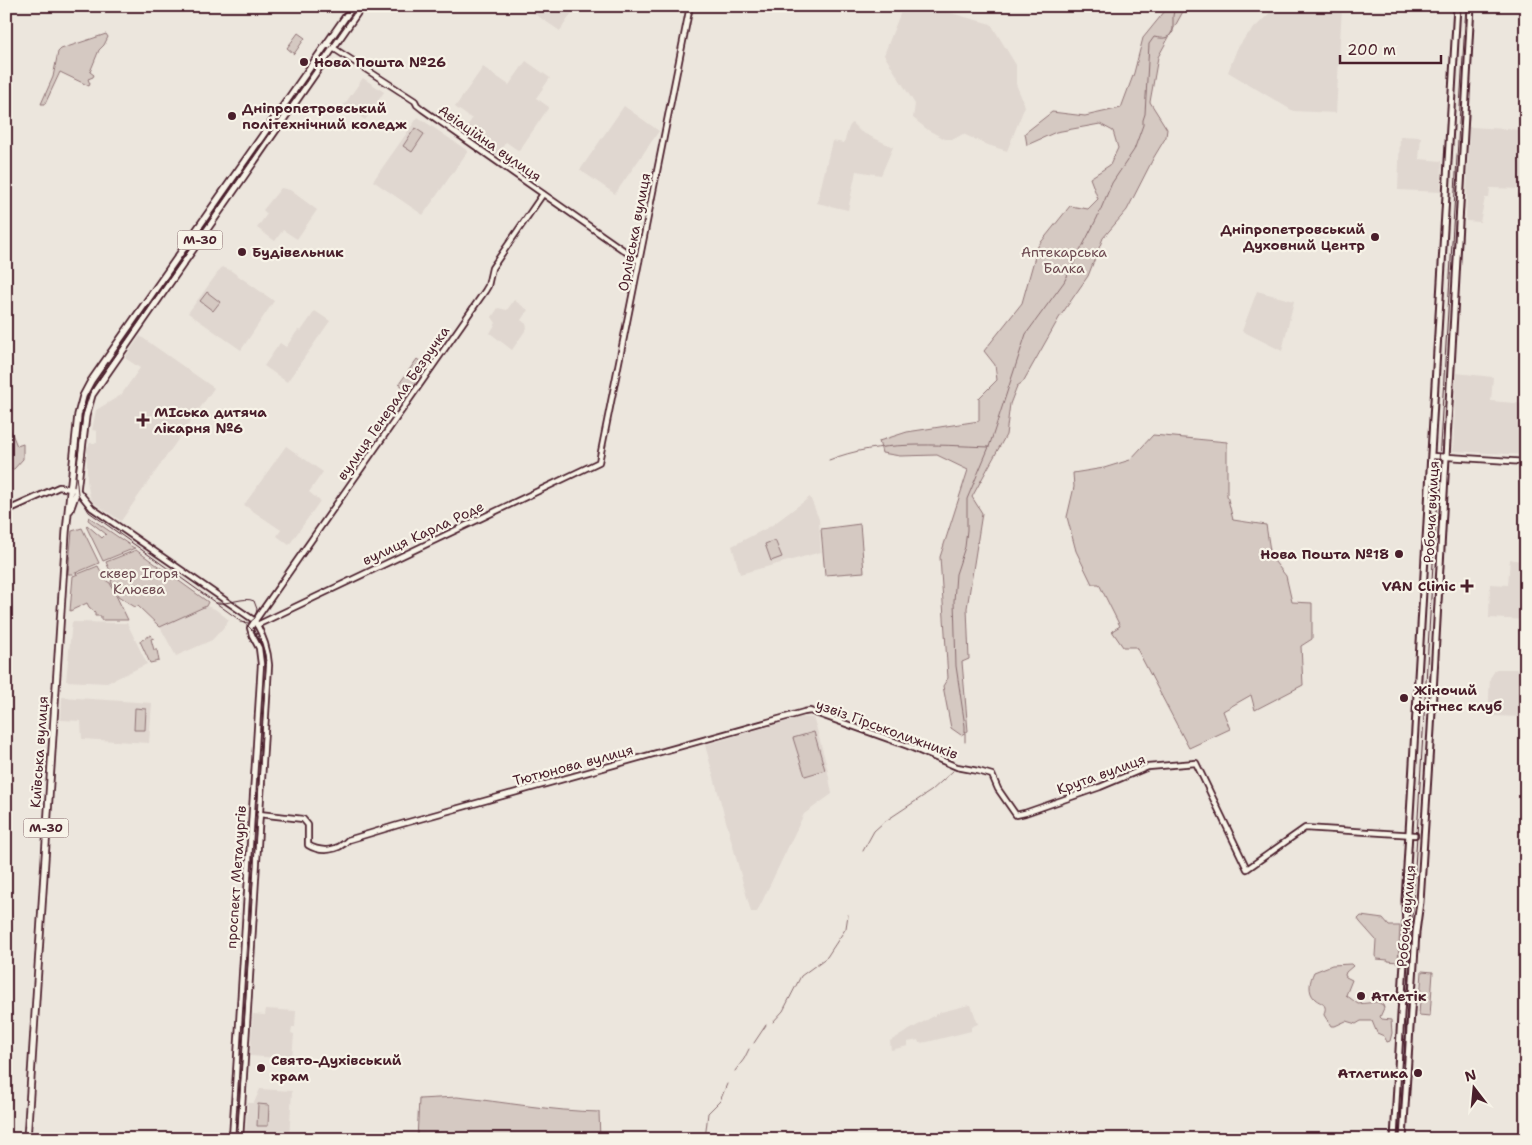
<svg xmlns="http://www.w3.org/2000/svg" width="1532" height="1145" viewBox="0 0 1532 1145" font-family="'Shantell Sans',sans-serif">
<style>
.built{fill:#e0d7d0}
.green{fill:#d5c9c2;stroke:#907476}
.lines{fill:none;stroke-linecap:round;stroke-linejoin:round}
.stream{stroke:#896c6f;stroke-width:1}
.secondary-casing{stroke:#4a1f2b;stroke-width:8}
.primary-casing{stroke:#4a1f2b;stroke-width:9}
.highway-casing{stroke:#4a1f2b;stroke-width:9}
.secondary{stroke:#f7f3e8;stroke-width:4.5}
.primary{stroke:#f7f3e8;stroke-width:5}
.highway{stroke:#f7f3e8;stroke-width:5.5}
.tram{stroke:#4a1f2b;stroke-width:1}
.poi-dot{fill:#4a1f2b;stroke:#f7f3e8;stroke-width:2}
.labels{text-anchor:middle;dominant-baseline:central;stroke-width:4.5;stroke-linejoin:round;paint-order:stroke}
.shield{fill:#f7f3e8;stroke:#7e5f64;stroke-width:1}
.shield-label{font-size:12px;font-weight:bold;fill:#4a1f2b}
.poi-label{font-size:14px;font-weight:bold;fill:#4a1f2b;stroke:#f7f3e8;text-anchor:start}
.street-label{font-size:14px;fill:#4a1f2b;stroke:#f7f3e8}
.park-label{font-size:14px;fill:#6d4a51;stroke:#f7f3e8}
</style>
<rect width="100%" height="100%" fill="#ece6dd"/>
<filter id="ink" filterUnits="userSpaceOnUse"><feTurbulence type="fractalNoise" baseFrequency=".02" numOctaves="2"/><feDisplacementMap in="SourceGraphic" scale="10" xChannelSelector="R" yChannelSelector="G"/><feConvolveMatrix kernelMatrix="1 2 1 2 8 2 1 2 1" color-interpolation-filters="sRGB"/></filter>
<g filter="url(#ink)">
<g class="built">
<path d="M523 6H576L560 31Z"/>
<path d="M903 6H925L991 24 1016 65V84L1025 106 1007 151 988 145 963 134 954 139H945L928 130 913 118 915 104 884 55Z"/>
<path d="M1277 6H1342L1336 113 1293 111 1228 72 1237 49 1246 36Z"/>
<path d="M526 61 550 78 536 98 549 107 519 151 506 142 497 155 463 132 472 119 455 107 483 67 509 85Z"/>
<path d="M363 78 384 92 365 120 344 105Z"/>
<path d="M624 106 659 131 615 194 580 170Z"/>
<path d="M418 117 468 151 423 215 373 181Z"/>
<path d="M852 123 861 132 893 147 881 175 856 171 848 210 817 203 832 141 844 143 849 127Z"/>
<path d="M1469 127 1526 130V193L1523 192 1522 189 1490 188 1489 198H1485L1480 222 1466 221Z"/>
<path d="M1400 136 1421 137 1419 159 1442 161 1441 192 1398 190Z"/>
<path d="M281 188 290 190 317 210 297 239 283 230 275 241 257 228 267 214 263 210Z"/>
<path d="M222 267 230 270 274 301 241 350 188 313Z"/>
<path d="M1257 291 1294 301 1282 351 1242 331Z"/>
<path d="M514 300 528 310 521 320 526 324 527 328 512 350 490 333 496 323 492 317 498 308 507 310Z"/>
<path d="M315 311 330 321 287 382 264 366 280 343 286 347 298 330 301 331Z"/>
<path d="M140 336 214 388 121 521 93 502 90 497 87 481V449L90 443H97V431L92 430 96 410 121 395 140 368 125 358Z"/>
<path d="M1456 373 1493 377 1491 401 1526 404V455L1453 451Z"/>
<path d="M286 446 323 472 309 492 320 501 289 545 277 536 281 530 244 505Z"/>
<path d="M810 497 819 519 821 552 740 574 732 546 771 526Z"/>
<path d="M1510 559 1526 562V620L1489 618 1490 584 1508 585Z"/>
<path d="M206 606 215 609 229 620 225 626 212 640 176 656 160 627 161 625Z"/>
<path d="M72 622 127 623 147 664 107 683 66 681Z"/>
<path d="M1526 646V717L1488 716 1490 678 1496 669H1525Z"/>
<path d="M62 697 152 703 149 743 82 739 81 721 61 720Z"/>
<path d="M801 717 813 718 816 726 827 767 832 794 804 814 757 912H751L705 745Z"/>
<path d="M969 1005H971L978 1024 971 1027V1031L927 1042 919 1043 918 1040 908 1042V1046L891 1050 890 1041 941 1012Z"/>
<path d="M266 1009 296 1011 295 1027H292L291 1033 294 1034 292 1059 250 1056 253 1014 265 1015Z"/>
<path d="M260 1089 292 1091 289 1139H245L248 1103H254Z"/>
</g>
<g class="green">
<path d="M1169 6H1186L1158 57 1150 102 1167 129 1166 137 1154 157 1127 210 1103 238 1088 276 1059 318 1023 382 1017 386 1010 404 1006 435 972 497 982 513 967 608 969 659 962 662 968 731 961 735 951 728 943 686 948 678 940 557 968 470 937 455 900 456 882 453 879 441 907 432 979 421V398L997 380 995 365 984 351 1022 303 1038 246 1070 206 1088 209 1098 199 1090 178 1110 165 1118 148 1113 131 1100 124 1056 132 1027 145 1025 133 1052 112 1085 116 1121 108 1134 73 1143 38Z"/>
<path d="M298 33 305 38 294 54 287 48Z"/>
<path d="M106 34 108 37 104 45 99 50 90 72 94 75 93 77 88 79 90 84 89 86 60 72 45 104H41L53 77 58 52 61 49Z"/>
<path d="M415 128 424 134 412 152 403 146Z"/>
<path d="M207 292 220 302 213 311 200 301Z"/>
<path d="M417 359 429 368 412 393 399 384Z"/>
<path d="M6 419 17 446 23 444V459L14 469 6 470Z"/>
<path d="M1153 435 1227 442V495L1233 520 1266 525 1271 557 1286 576 1292 602 1312 603V639L1301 646 1303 685 1255 710 1251 695 1223 711 1230 729 1189 748 1136 647H1123L1112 631 1120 626 1099 584H1092L1076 551 1067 517 1074 487 1073 473 1104 468 1130 460Z"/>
<path d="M89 517 134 548H135L103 561 86 526 87 525 102 538 106 534 88 520Z"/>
<path d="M860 524 864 572 825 575 821 529Z"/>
<path d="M82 528 99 563 73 574H68L72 531Z"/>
<path d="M775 540 782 557 771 561 765 544Z"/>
<path d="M136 550 208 602 206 606 160 627 138 606 135 607 118 596 111 582 113 577 106 562Z"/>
<path d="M98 566 105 580 110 583 128 620H101V616H95V612L89 607 87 603 70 611 73 576Z"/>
<path d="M151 635 154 638 151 639 154 650H157L159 661 150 663 140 641Z"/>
<path d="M135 708 146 709 145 730H134Z"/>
<path d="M814 732 825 770 805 776 793 738Z"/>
<path d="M1361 916 1383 919 1389 926H1400L1398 962 1388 961V960L1377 959 1375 956 1376 940 1360 922 1358 919Z"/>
<path d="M1351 964 1353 966 1346 972 1345 975 1346 977 1352 980 1346 995 1358 1004 1377 1002 1383 1005 1384 1008 1380 1017 1382 1019 1391 1020 1392 1033 1390 1041 1387 1042 1384 1036 1377 1033 1372 1021H1361L1356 1024 1346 1021 1335 1026H1331L1324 1015C1324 1013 1326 1009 1325 1007 1324 1003 1318 1002 1315 999 1307 992 1310 980 1314 972L1332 965Z"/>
<path d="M1422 971 1433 972 1430 1016 1419 1015Z"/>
<path d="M457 1097C505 1102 551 1111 599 1112L600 1139H417L419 1099Z"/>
<path d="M258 1104 269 1105 268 1126H257Z"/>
</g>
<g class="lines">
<g class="stream">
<path d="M829 460C879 440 936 445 989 447"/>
<path d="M965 742V726L956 666 954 601 956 574 965 547 967 530V499L989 447 1026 334 1064 282 1097 218 1112 183 1134 150 1143 125V120L1145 114 1149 44 1154 37C1164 39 1167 39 1173 32V16L1175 6"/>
<path d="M863 851 874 831 884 822 931 791 953 771"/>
<path d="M773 1022 783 1011 801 976 827 957 846 928 848 915"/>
<path d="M754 1043 766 1025"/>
<path d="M735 1071 744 1059 749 1049"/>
<path d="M705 1139 708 1113 720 1101 727 1084"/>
</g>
<g class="secondary-casing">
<g id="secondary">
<path d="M327 44 415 101 417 105 422 109 639 261"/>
<path d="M1432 456 1526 462"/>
<path d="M6 511 59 487 77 490 92 508 255 621C263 635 268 649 269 665L240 1139"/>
<path d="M257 625 599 462 690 6"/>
<path d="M259 814 303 819 308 825V845C321 853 338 851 348 840L398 825 804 712 810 711 908 746 957 767 978 771 992 775 998 789 1016 815 1025 813 1100 787 1148 767 1196 763 1247 869 1305 828 1415 835"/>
<path d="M232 1139 261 664 259 648 252 635 250 628 485 291 488 286 492 268 543 194"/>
</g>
</g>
<g class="primary-casing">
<g id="primary">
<path d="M1394 1139 1406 926 1405 901 1457 6"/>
<path d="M1403 1139 1416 932 1420 902 1431 729 1471 6"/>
</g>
</g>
<g class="highway-casing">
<g id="highway">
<path d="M70 510 77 490 86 416 92 395 362 6"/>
<path d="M27 1139 66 532 78 415 83 396 91 381 353 6"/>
</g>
</g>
<use href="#secondary" class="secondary"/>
<use href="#primary" class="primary"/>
<use href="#highway" class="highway"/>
<g class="tram">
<path d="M216 603C229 605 244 596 254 601L257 609 255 618 249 623 240 622"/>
<path d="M237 1139 266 666C266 650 260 637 248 626L89 512 78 494 76 475 83 415 90 393 96 384 359 6"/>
<path d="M1399 1139 1466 6"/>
</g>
</g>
</g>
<g class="poi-dot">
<circle cx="304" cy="62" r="5"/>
<circle cx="232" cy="116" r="5"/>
<circle cx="1375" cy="237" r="5"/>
<circle cx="242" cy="252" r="5"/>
<path d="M140.5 412.5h5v5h5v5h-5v5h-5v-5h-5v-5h5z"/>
<circle cx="1399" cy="554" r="5"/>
<path d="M1464.5 578.5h5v5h5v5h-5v5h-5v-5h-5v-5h5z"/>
<circle cx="1404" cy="698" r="5"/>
<circle cx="1361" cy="996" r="5"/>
<circle cx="261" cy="1068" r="5"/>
<circle cx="1418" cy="1073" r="5"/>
</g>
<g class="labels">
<g class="shield">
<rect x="177.5" y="230.5" width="45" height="19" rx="4"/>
<rect x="23.5" y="818.5" width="45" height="19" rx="4"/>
</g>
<g class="shield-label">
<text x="200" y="240">М-30</text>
<text x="46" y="828">М-30</text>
</g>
<g class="poi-label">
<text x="314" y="62">Нова Пошта №26</text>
<text x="242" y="108">Дніпропетровський<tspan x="242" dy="16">політехнічний коледж</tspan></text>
<text x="1365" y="229" text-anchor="end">Дніпропетровський<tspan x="1365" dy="16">Духовний Центр</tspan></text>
<text x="252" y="252">Будівельник</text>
<text x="154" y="412">МІська дитяча<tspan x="154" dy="16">лікарня №6</tspan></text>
<text x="1389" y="554" text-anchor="end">Нова Пошта №18</text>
<text x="1456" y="586" text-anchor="end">VAN Clinic</text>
<text x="1414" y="690">Жіночий<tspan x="1414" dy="16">фітнес клуб</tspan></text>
<text x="1371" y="996">Атлетік</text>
<text x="271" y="1060">Свято-Духівський<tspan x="271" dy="16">храм</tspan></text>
<text x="1408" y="1073" text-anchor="end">Атлетика</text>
</g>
<g class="street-label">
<text transform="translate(490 143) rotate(35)">Авіаційна вулиця</text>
<text transform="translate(634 232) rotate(-79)">Орлівська вулиця</text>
<text transform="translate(393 403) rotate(-55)">вулиця Генерала Безручка</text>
<text transform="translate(1431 512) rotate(-87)">Робоча вулиця</text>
<text transform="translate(423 533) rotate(-25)">вулиця Карла Роде</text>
<text transform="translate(887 729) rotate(20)">узвіз Гірськолижників</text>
<text transform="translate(39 752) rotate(-86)">Київська вулиця</text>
<text transform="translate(573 765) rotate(-15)">Тютюнова вулиця</text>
<text transform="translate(1101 774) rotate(-20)">Крута вулиця</text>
<text transform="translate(236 877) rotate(-86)">проспект Металургів</text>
<text transform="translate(1406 916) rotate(-85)">Робоча вулиця</text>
</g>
<g class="park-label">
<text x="1064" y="252">Аптекарська<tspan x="1064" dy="16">Балка</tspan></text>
<text x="139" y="573">сквер Ігоря<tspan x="139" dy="16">Клюєва</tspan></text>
</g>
</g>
<rect width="1532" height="1145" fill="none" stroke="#f7f3e8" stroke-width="25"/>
<rect x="12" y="12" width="1507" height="1120" fill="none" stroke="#4a1f2b" stroke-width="2" filter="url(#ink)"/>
<g transform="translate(1474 1088) rotate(344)" stroke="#f7f3e8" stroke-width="4" paint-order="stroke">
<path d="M0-4L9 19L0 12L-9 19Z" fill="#4a1f2b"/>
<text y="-8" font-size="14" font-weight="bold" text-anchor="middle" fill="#4a1f2b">N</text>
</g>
<path d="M1340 55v8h101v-8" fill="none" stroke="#4a1f2b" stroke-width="2.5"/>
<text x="1347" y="55" font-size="15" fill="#4a1f2b" stroke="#f7f3e8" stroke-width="4" paint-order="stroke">200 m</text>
</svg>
